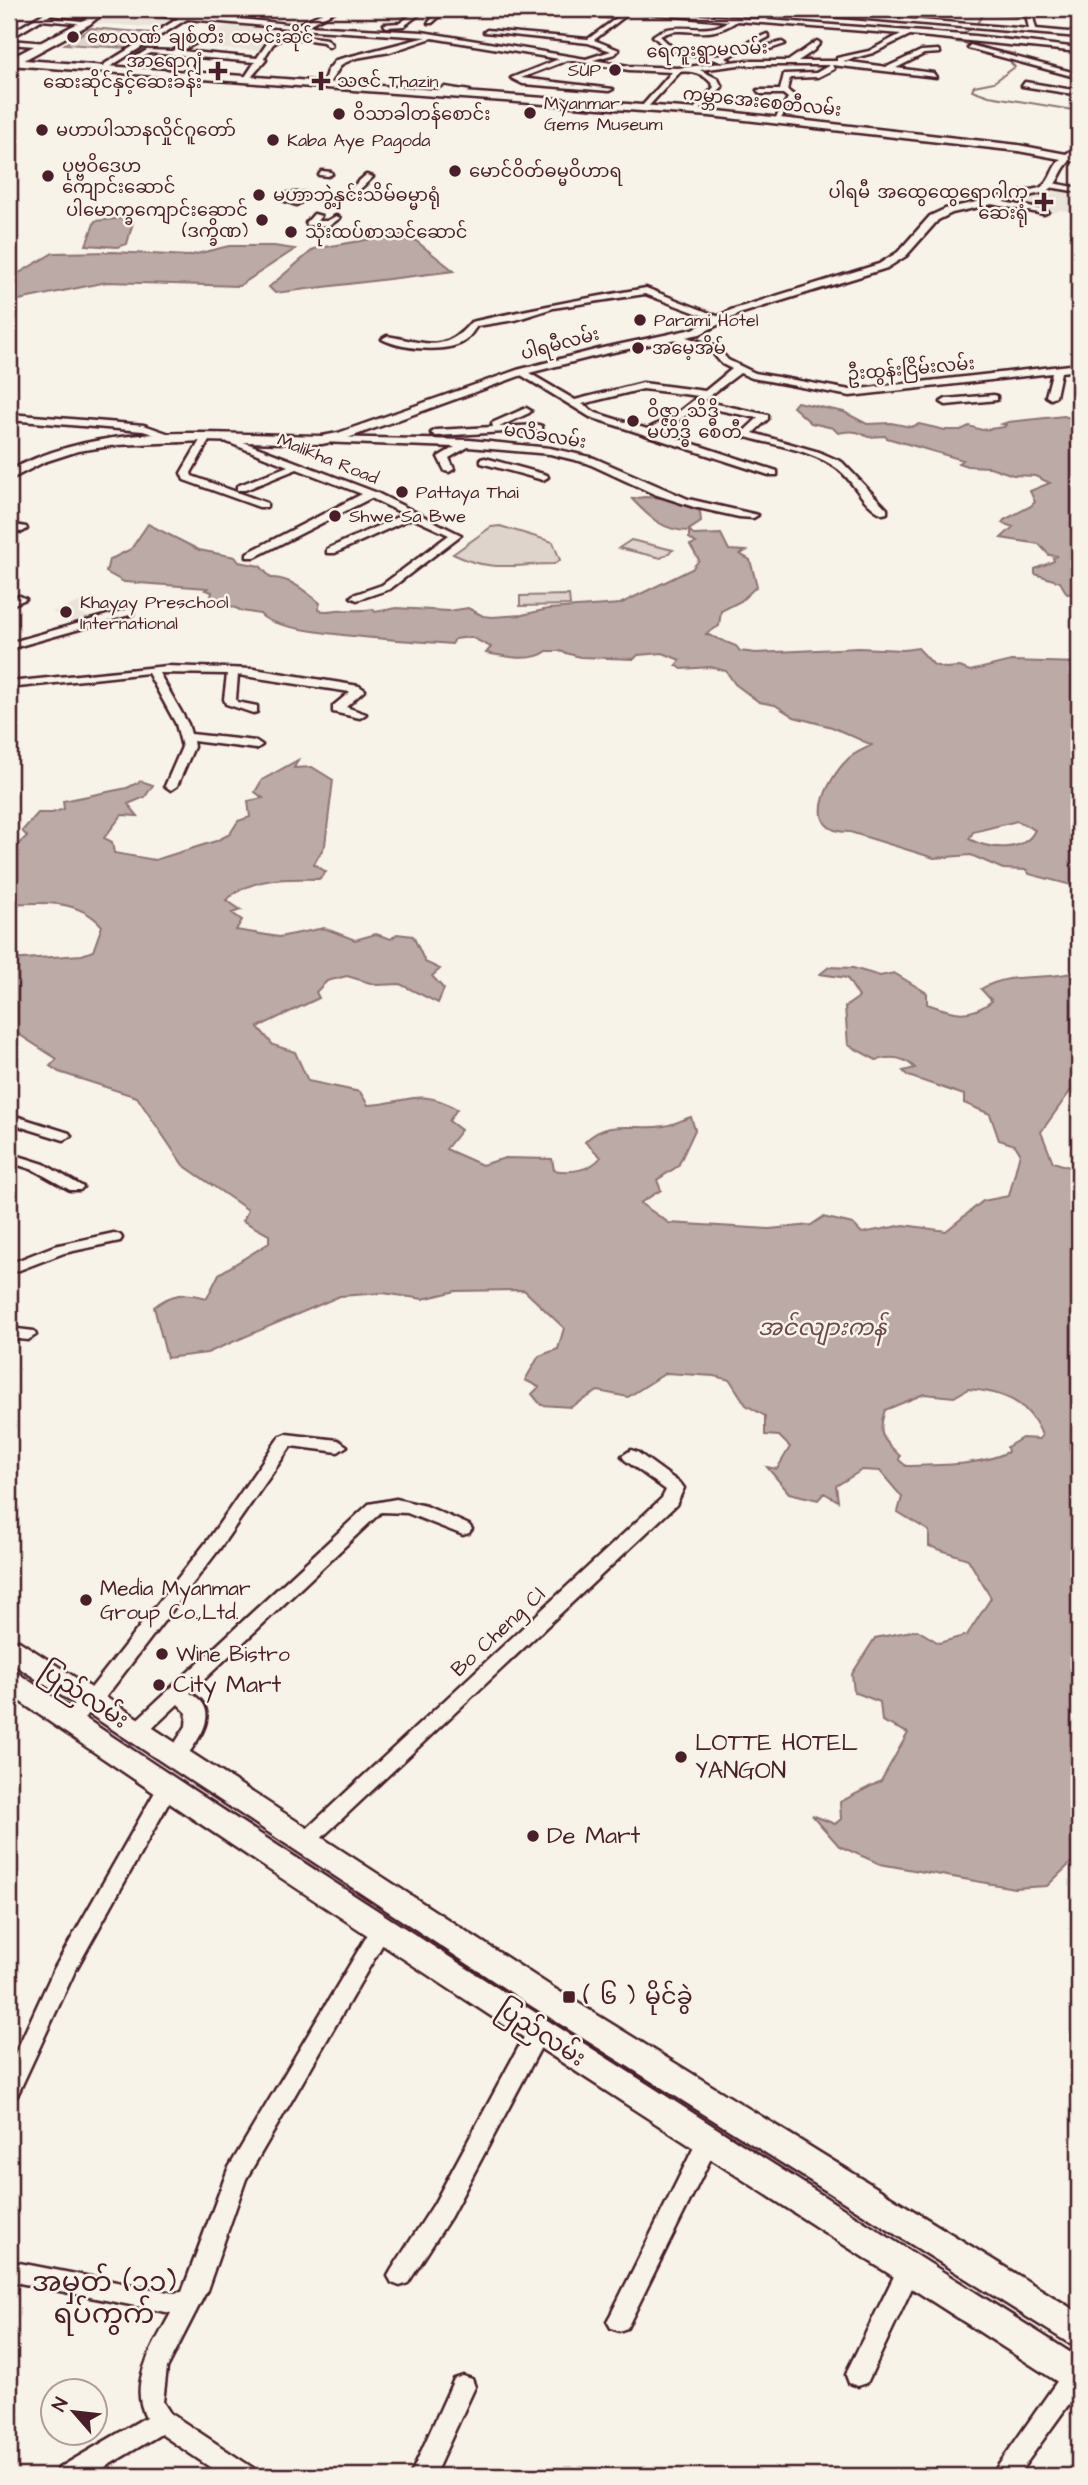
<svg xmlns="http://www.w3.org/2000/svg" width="1088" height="2485" viewBox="0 0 1088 2485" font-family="'Architects Daughter','Noto Sans Myanmar',sans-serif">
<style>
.built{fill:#eae3da}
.green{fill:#ded4cc;stroke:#947a7c;stroke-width:2}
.water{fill:#bcaaa7;stroke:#8e7275;stroke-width:2;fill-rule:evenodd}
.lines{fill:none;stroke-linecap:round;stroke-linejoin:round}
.stream{stroke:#8e7275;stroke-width:2}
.minor-casing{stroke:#4a1f2b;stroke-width:5}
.major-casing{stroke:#4a1f2b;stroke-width:5}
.highway-casing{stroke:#4a1f2b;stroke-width:5}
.minor{fill:#f7f3e8;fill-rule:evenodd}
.major{fill:#f7f3e8;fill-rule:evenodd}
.highway{fill:#f7f3e8;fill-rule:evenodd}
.poi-dot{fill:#4a1f2b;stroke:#f7f3e8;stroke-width:2.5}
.labels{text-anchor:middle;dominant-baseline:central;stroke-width:5;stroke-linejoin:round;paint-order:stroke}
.far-poi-label{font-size:18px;fill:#4a1f2b;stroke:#f7f3e8;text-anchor:start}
.far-street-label{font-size:18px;fill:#4a1f2b;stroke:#f7f3e8}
.poi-label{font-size:21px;fill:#4a1f2b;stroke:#f7f3e8;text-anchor:start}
.street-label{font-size:21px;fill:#4a1f2b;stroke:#f7f3e8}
.water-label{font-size:23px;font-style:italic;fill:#6c4950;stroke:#f7f3e8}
.near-poi-label{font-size:24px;fill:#4a1f2b;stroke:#f7f3e8;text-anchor:start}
.near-street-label{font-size:24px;fill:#4a1f2b;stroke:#f7f3e8}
.near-quarter-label{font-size:28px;fill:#4a1f2b;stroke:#f7f3e8}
</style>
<rect width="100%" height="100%" fill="#f7f3e8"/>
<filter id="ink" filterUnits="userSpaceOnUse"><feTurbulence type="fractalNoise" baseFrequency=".0143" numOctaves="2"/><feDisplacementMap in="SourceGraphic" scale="14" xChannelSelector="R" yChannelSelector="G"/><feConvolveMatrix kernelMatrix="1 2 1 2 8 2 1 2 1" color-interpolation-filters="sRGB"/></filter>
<g filter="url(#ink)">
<g class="built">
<path d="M106 9 188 15 162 28 90 23Z"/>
<path d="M242 20 296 27 270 43 264 51 207 48 210 42 186 39Z"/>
<path d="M1063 188 1079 191V214L1061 210 1053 213 1003 203 1051 193Z"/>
<path d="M85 600 97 606 80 612 92 619 77 624 52 612Z"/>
</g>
<g class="green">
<path d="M91 28 152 33 127 48 65 44Z"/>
<path d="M500 526 553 542 560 560 554 564C515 564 491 573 453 554L491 527Z"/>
<path d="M631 540 673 550 661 558 619 548Z"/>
<path d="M569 595 570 605 520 606V596Z"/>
</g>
<g class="water">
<path d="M124 218 133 222 127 244 117 247 86 245 95 221Z"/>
<path d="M406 233 454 271 275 293 269 287 314 249Z"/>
<path d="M229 246H274L295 249 239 286 107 282 9 302V279L53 253 114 252 188 256Z"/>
<path d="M797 402 844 412 867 424 891 423 911 427 919 424 945 430H961L969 426 982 430 1004 427 1006 425 1002 424 1008 422 1064 416 1079 421V593L1067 594 1060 582 1035 574V569L1054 561 1053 558 1058 556 1049 555 1039 544 1001 538 1013 527 1002 523 1004 520 1031 506 1035 502 1030 491 1050 483 1035 476 1013 475 990 467 967 466 958 463 963 460 887 438 885 436 868 437C857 430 851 431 838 433L833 428 811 423 793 407Z"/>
<path d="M644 497 664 498 700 511 701 522 689 530 694 535 721 534 729 550 746 551 740 554 750 560 757 586 741 601 721 611 719 626 706 634 736 646 740 651 756 653 858 648 904 650 918 648 934 665 945 668 960 667 970 671 1011 661 1079 663V887L1029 874 1027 870 1003 869 971 855 934 858 850 832C800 833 827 779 848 759 854 753 865 749 872 745L832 727 794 717 775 705 759 702 735 684 726 671 711 667 682 669 676 665 680 660 663 653 638 655 634 659 580 657 559 651H547C532 663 504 656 486 653L491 647 471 637 455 639 452 644C420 641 274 635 260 614L242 611 211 597 212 592 205 590 208 588 124 582 106 572 109 560 131 549 148 524 199 550 235 557 239 562 260 566 271 578C290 577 306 592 320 603L318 610C329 613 333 609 343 610 353 610 362 611 373 609L375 612 396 608 449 611 468 608 483 616 492 617 522 615 548 609 620 604 692 569 699 560 690 545 696 543 689 538V531C663 531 649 517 632 499ZM1017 821 1035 830C1024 854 988 849 969 839L973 832Z"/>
<path d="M298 760 294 768 312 767 333 780 325 845 314 864 326 872 319 879C286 878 251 877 226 900L241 910 232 913 242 920 236 930 279 937 324 928 355 940 376 934 391 939 397 934 413 936 425 962 440 969 432 976 444 989 438 1003 400 984 377 985 347 976 327 981 316 992 319 998 258 1027 273 1045 295 1052 308 1081 360 1092 368 1105C407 1104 417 1086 457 1109L449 1121 461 1130 446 1149 482 1165 505 1158 552 1159 554 1170C570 1173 590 1171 601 1157L585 1142C607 1118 636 1131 664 1126 673 1125 682 1120 691 1117L695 1130 678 1166 657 1180 661 1190 640 1203 669 1223 769 1229 811 1225 823 1217 853 1224 862 1233 904 1225 946 1231 983 1201 1009 1196 1020 1153 1015 1145 999 1140 990 1114 964 1103V1095L908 1076 903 1071 915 1068C904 1056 890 1056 876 1060L848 1045 845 1007 859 997 847 978 820 974 829 967 853 968 880 976 894 973 927 993V1004C953 1013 969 1019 992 1001L981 989C1014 970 1046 982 1079 971V1079L1041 1132 1053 1162 1079 1170V1855L1047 1886 1014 1888 880 1864 839 1846 812 1815 835 1824 841 1819 840 1802 881 1781 908 1733 882 1721 880 1702 854 1692 852 1674 875 1638 917 1630 939 1643 967 1635 991 1598 968 1559 929 1546V1531L898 1512 902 1497 880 1471 862 1470 836 1486 838 1501 824 1493 818 1500 789 1493 767 1467 777 1469 790 1447 779 1436 765 1435V1416L746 1405 730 1380 714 1376 666 1373 628 1397 598 1391 571 1407 541 1405 532 1394 539 1387 525 1380 539 1356 558 1349 564 1328 524 1290 456 1291 423 1299 383 1293 340 1296 207 1353 167 1358 154 1307C172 1293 184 1292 207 1298L219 1274 269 1243V1235L243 1221 248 1210 183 1165 137 1097 59 1072 50 1066 57 1059 9 1028V960L82 955 93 951 102 926C79 899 41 902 9 904V853L27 836 22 831 38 813H52L64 809 63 801 127 788 141 781 153 785 145 797 128 804 138 816 122 815 104 838 112 842 114 853 155 860 216 841 230 834 238 821 250 817 248 801 263 798 255 792 262 780ZM968 1389C1003 1392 1028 1401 1042 1435L1039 1439 1022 1438 1007 1447 1008 1452C979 1466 939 1465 906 1466L899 1460 900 1456C882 1438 877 1435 885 1410L924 1394 954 1397Z"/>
</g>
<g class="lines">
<g class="stream">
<path d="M959 37 976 25 985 11 1045 9"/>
<path d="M952 41 1015 54 1011 63 1015 67 994 82 974 86 972 90 989 96 1079 111"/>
</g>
<g class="minor-casing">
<g id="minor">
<path d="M51 9H58L47 17 90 22 87 24 41 20 9 39V34Z"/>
<path d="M60 9 105 11 102 13Z"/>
<path d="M105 9 188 13 296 25 331 9H339L306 26 422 32 586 59 611 51 588 43 484 32 487 30 588 39 622 14 624 17 594 40 619 50 615 54 593 60 629 66 678 68 739 61H788L817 41 820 43 813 51 798 61H837V58L869 51 901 34 737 21C704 44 685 22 660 36L673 48 716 56 767 34 769 37 754 45 767 46 782 42 785 44 767 50 747 48 725 58 730 60 726 62 669 51 653 36C676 18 704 38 729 21L601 9 759 19 771 10 791 9 775 13 767 20 975 36 1079 48V52L910 35 873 53 843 61 887 67 921 51 938 50 940 53 924 54 896 68 933 73 936 77 832 65 834 69 818 77 790 78 787 90 796 97 779 121 775 119 788 98 783 94H760L757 90H780L784 74 816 73 830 65H739L700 70 718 79 722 87 697 112 693 110 714 87C707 75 693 70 680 72L645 110 642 106 672 72 629 70 568 60 521 78 613 89 609 91 523 84 511 78 559 59 432 38 390 52 356 58 342 64 327 86 323 84 327 71 336 60 426 37 298 29 273 44 264 58 266 60 247 82 243 80 255 62 150 53 140 59 134 58 147 50 172 51 196 39 198 42 181 51 257 58 268 42 289 28 187 19 106 69 103 65 179 18Z"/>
<path d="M357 9 415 12 419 9H426L404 26 386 27 384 24 400 23 411 15Z"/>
<path d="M441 9H448L432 23H428Z"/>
<path d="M510 9 615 15 612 17 513 11Z"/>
<path d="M956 9H963L965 12 960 13Z"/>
<path d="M798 10 1029 29 1026 15 985 12 1029 11 1032 13 1036 29 1079 33V37L796 13Z"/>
<path d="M297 35 327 39 332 45 329 47 323 42 295 38Z"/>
<path d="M9 40 47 43 50 45 47 47 9 44Z"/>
<path d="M970 45 1079 74V78L968 48Z"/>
<path d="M1025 82 1079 91V95L1022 86Z"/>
<path d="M445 87 470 91 463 95 447 91 438 94V90Z"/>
<path d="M322 171 331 172 332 174 328 176 319 175Z"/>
<path d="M366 175 373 177 356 193H350V189Z"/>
<path d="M1052 183 1079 188V192L1049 187Z"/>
<path d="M288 193H305L309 195 293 197 292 199 300 203 296 205 282 200Z"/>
<path d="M994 200 1044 210 1048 212 1044 214 991 204Z"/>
<path d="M314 214 321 216 317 221H327L336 216 340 218 329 226 307 225 306 223Z"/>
<path d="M646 288 725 319 718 321 645 294 553 308 515 320 477 326C473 331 470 336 466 340 449 354 400 349 382 339L387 336C424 342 444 355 471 322 529 309 587 298 646 288Z"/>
<path d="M674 333 717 347 728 360 755 373 850 390 1079 364V370L1061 372 1056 396 1051 399 1046 396 1052 373 850 396 752 378 740 373 703 401 768 415V419L753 433 819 452 842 462 887 509V513L883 514C863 506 854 481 838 469 813 450 774 445 746 437L743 432 758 418 698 406 678 421 657 432 777 471V475H769L590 417 516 372 524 370 575 400 643 383 705 391 732 369 722 364 711 351 671 338V334ZM643 389 699 396 672 417 647 429 596 413 582 404Z"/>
<path d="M994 395 997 396V400L946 405 941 402 946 399Z"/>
<path d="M526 408 531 411 529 413 499 427 539 425 542 426V430L436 436 431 433 436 430 493 427 492 423Z"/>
<path d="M9 414 144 425 184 439 179 442 143 431 9 420Z"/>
<path d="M202 437 210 439 191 473 192 476 267 503V507H259L184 480 181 473Z"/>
<path d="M322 437 469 440 550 448 594 458 688 499 758 515 753 518 739 517 694 507 654 494 587 463 550 454 468 447 449 458 454 469 449 472 445 471 438 457 455 447 319 442 317 440Z"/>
<path d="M227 438H233L375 492 461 535 390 589 357 600 351 597 353 595 382 585 449 535 412 518 335 553H327V549L404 514 371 498 255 557H247V553L362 494 297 469 245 490H237V486L288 466 227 442Z"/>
<path d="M485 458 547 475 548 477 543 480 481 463V459Z"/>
<path d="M9 524 26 527 27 529 22 532 9 530Z"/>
<path d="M20 596 26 599 9 606V599Z"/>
<path d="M129 609 133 610V614L9 649V643Z"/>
<path d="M167 666 254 669 359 686 365 690 346 707 366 714 360 718 333 712V706L350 692 238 675 236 699 237 702 257 706V712L253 713 226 704 224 699 227 674 159 673 188 724 191 734 256 741 262 745 256 749 193 741 194 747 177 786 171 790 165 786 182 747 176 724 148 673 9 688V682Z"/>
<path d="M9 1114 69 1133 71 1136 64 1140 9 1123Z"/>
<path d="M9 1153 44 1164 83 1187 80 1190H70L34 1170 9 1162Z"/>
<path d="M114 1233 120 1235 122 1238 120 1241 64 1253 9 1274V1264L54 1246Z"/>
<path d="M9 1328 34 1331 36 1335 28 1340 9 1338Z"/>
<path d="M286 1434 338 1440 347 1446 338 1452 291 1446 220 1548 98 1707C86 1715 74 1730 59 1726L56 1721 84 1697 208 1540 280 1436Z"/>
<path d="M631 1450 637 1452 681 1484 684 1488 676 1505 313 1846 306 1849 299 1846 296 1841 299 1836 662 1498 666 1490 625 1460 622 1456Z"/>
<path d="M396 1499 426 1506 469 1525 472 1529 469 1533 463 1535 407 1513 381 1512 190 1693C224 1711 197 1740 183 1762L176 1764 169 1762 166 1757 186 1726 187 1713 178 1704 144 1736 137 1738 130 1736 127 1731 130 1726 369 1504Z"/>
<path d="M167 1781 174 1783 177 1788 75 1971 17 2096 9 2099V2067L54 1969 160 1783Z"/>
<path d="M381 1922 388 1924 391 1930 246 2179 207 2290 167 2368 163 2402 170 2413 253 2468 256 2476H223L161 2434 90 2476H56L59 2468 146 2417C127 2383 155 2344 171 2313L9 2281V2261L173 2293 182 2292 228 2169 374 1924Z"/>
<path d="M538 2023 546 2026 549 2032 450 2218 408 2283 400 2286 392 2283 388 2276 392 2269 434 2204 530 2026Z"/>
<path d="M708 2133 716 2135 719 2142 627 2328 619 2331 611 2328 607 2321 611 2314 700 2135Z"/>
<path d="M908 2261 916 2264 920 2271 867 2383 858 2386 849 2383 846 2375 849 2367 900 2264Z"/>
<path d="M1076 2364 1079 2365V2390L1017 2476H991L1067 2367Z"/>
<path d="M463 2376 472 2379 475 2387 434 2476H410L454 2379Z"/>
</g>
</g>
<g class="major-casing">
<path id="major" d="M99 9H108L90 24 24 60 710 110 1018 145 1066 154 1079 145V153L1076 156 1079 157V161H1070C1059 171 1060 184 1046 192L952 213 938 220 906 256 887 268 739 314 700 334 604 354 525 374 345 439 322 444 203 441 117 445 78 451 44 462 9 480V471C103 419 218 435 322 436L338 433 517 370 603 348 693 329 731 310 879 264 898 252 930 216 945 209 1040 188C1052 181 1051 168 1061 159L1018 151 710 116 9 65V59L84 20Z"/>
</g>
<g class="highway-casing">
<g id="highway">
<path d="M9 1639 19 1641 552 1987 1079 2313V2346L1067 2342 530 2005 9 1661Z"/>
<path d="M9 1671 19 1674C368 1909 724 2133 1079 2358V2393L1067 2388C712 2160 357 1933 9 1694Z"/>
</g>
</g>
<use href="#minor" class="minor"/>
<use href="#major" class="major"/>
<use href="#highway" class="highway"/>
</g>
</g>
<g class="poi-dot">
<circle cx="73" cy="37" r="7"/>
<circle cx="615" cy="70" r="7"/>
<path d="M214.5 60.5h7v7h7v7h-7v7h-7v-7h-7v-7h7z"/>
<path d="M317.5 70.5h7v7h7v7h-7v7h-7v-7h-7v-7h7z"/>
<circle cx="530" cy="113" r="7"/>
<circle cx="339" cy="114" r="7"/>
<circle cx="42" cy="130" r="7"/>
<circle cx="273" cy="140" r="7"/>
<circle cx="455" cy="171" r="7"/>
<circle cx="48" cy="176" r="7"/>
<circle cx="259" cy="195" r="7"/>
<path d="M1040.5 191.5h7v7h7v7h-7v7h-7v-7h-7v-7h7z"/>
<circle cx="262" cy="220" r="7"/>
<circle cx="291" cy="232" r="7"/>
<circle cx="640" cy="320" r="7"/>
<circle cx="638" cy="348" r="7"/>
<circle cx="633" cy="421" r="7"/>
<circle cx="402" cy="492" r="7"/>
<circle cx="335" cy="516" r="7"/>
<circle cx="66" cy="612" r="7"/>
<circle cx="86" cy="1600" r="7"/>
<circle cx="162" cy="1654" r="7"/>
<circle cx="159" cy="1685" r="7"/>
<circle cx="681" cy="1757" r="7"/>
<circle cx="533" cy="1836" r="7"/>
<rect x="562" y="1990" width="14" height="14" rx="3.5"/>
</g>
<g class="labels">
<g class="far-poi-label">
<text x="87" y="37">စောလဏ် ချစ်တီး ထမင်းဆိုင်</text>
<text x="202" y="61" text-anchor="end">အာရောဂျံ<tspan x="202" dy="21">ဆေးဆိုင်နှင့်ဆေးခန်း</tspan></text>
<text x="601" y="70" text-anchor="end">SUP</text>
<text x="337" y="81">သဇင် Thazin</text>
<text x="544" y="103">Myanmar<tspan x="544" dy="21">Gems Museum</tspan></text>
<text x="353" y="114">ဝိသာခါတန်စောင်း</text>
<text x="56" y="130">မဟာပါသာနလှိုင်ဂူတော်</text>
<text x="287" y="140">Kaba Aye Pagoda</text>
<text x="62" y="166">ပုဗ္ဗဝိဒေဟ<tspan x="62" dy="21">ကျောင်းဆောင်</tspan></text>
<text x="469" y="171">မောင်ဝိတ်ဓမ္မဝိဟာရ</text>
<text x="1028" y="192" text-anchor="end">ပါရမီ အထွေထွေရောဂါကု<tspan x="1028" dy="21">ဆေးရုံ</tspan></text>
<text x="273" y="195">မဟာဘွဲ့နှင်းသိမ်ဓမ္မာရုံ</text>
<text x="248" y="210" text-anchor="end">ပါမောက္ခကျောင်းဆောင်<tspan x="248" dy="21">(ဒက္ခိဏ)</tspan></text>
<text x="305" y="232">သုံးထပ်စာသင်ဆောင်</text>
<text x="654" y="320">Parami Hotel</text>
<text x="652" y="348">အမေ့အိမ်</text>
<text x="647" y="411">ဝိဇ္ဇာ သိဒ္ဓိ<tspan x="647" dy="21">မဟိဒ္ဓိ စေတီ</tspan></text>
<text x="416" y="492">Pattaya Thai</text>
<text x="349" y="516">Shwe Sa Bwe</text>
<text x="80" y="602">Khayay Preschool<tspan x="80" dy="21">International</tspan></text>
</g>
<g class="far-street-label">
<text transform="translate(707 50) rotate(-2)">ရေကူးရွာမလမ်း</text>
<text transform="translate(762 102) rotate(6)">ကမ္ဘာအေးစေတီလမ်း</text>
<text transform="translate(560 344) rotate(-15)">ပါရမီလမ်း</text>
<text transform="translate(911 369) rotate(-5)">ဦးထွန်းငြိမ်းလမ်း</text>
<text transform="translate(545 436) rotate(9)">မလိခလမ်း</text>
<text transform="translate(328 459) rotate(22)">Malikha Road</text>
</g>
<g class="poi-label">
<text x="100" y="1588">Media Myanmar<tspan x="100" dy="24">Group Co.,Ltd.</tspan></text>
<text x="176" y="1654">Wine Bistro</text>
</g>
<g class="street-label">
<text transform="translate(498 1632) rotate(-43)">Bo Cheng Cl</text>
</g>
<g class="water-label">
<text x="822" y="1328">အင်လျားကန်</text>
</g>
<g class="near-poi-label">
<text x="173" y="1685">City Mart</text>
<text x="695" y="1743">LOTTE HOTEL<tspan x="695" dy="28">YANGON</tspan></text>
<text x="547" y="1836">De Mart</text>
<text x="583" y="1997">( ၆ ) မိုင်ခွဲ</text>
</g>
<g class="near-street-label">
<text transform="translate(84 1696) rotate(33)">ပြည်လမ်း</text>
<text transform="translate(541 2034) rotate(33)">ပြည်လမ်း</text>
</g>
<g class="near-quarter-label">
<text x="104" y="2282">အမှတ် (၁၁)<tspan x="104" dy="32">ရပ်ကွက်</tspan></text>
</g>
</g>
<rect width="1088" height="2485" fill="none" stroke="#f7f3e8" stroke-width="35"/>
<rect x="18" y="18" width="1053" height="2450" fill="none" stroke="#4a1f2b" stroke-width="2.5" filter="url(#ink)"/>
<g transform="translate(74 2412) rotate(298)"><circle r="33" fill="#f7f3e8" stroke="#b29e9c" stroke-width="2"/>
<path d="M0-5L12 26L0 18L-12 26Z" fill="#4a1f2b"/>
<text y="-10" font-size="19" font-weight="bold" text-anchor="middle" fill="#4a1f2b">N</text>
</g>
</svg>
